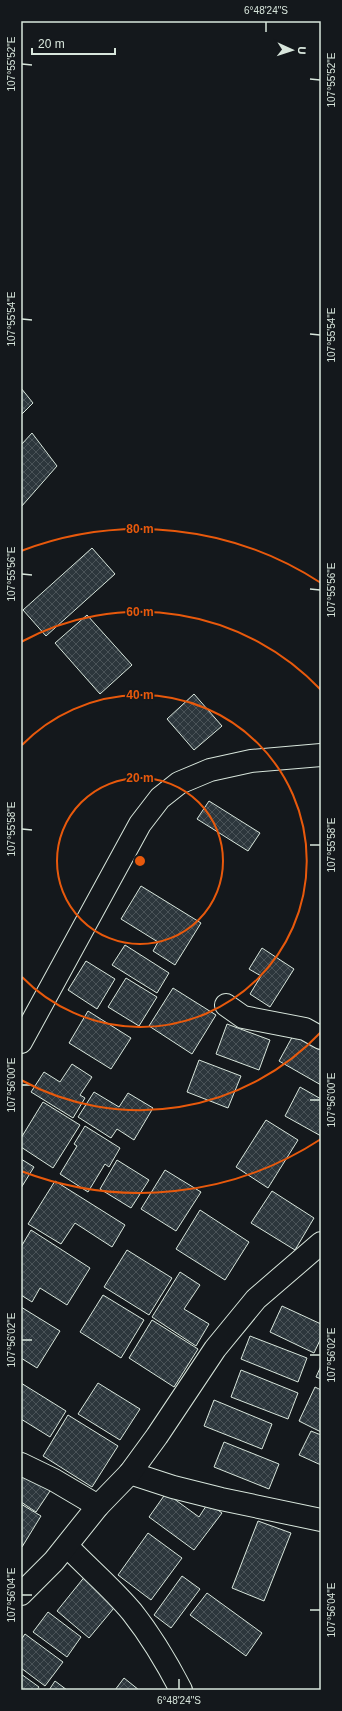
<svg xmlns="http://www.w3.org/2000/svg" width="342" height="1711" viewBox="0 0 342 1711" font-family="Helvetica,sans-serif">
<style>
.building{fill:url(#building-cross-hatch);stroke:#d8e6dc}
.lines{fill:none;stroke-linecap:round;stroke-linejoin:round}
.street-casing{stroke:#d8e6dc;stroke-width:24}
.street{stroke:#14181c;stroke-width:22}
.ticks{fill:none;stroke:#d8e6dc;stroke-width:1.5}
.ring{fill:none;stroke:#e8590c;stroke-width:2}
.centre{fill:#e8590c;stroke:#14181c;stroke-width:2}
.ring-label{font-size:12px;text-anchor:middle;font-weight:bold;fill:#e8590c;stroke:#14181c;stroke-width:3;stroke-linejoin:round;paint-order:stroke}
.neatline{fill:none;stroke:#d8e6dc;stroke-width:1.5}
.ticks-label{font-size:10px;text-anchor:middle;fill:#d8e6dc}
</style>
<defs>
<pattern id="building-cross-hatch" width="8" height="8" patternUnits="userSpaceOnUse"><rect width="8" height="8" fill="#2c363c"/><path d="M0 0l8 8M0 8l8-8" fill="none" stroke="#4a5358"/></pattern>
</defs>
<rect width="100%" height="100%" fill="#14181c"/>
<g class="building">
<path d="M21 388 33 403 21 415Z"/>
<path d="M32 433 57 466 21 507V445Z"/>
<path d="M92 548 115 574 46 636 23 610Z"/>
<path d="M87 615 132 665 100 694 55 643Z"/>
<path d="M194 694 222 726 194 750 167 719Z"/>
<path d="M209 801 260 833 248 851 197 819Z"/>
<path d="M141 886 201 923 175 965 153 951 158 942 121 919Z"/>
<path d="M125 945 169 973 157 993 112 965Z"/>
<path d="M262 948 294 969 270 1007 250 994 261 976 249 969Z"/>
<path d="M86 961 115 979 97 1009 68 990Z"/>
<path d="M126 978 157 997 139 1026 108 1007Z"/>
<path d="M173 988 216 1015 192 1054 149 1026Z"/>
<path d="M88 1011 131 1038 111 1069 69 1043Z"/>
<path d="M227 1024 270 1040 259 1070 216 1054Z"/>
<path d="M295 1032 321 1046V1085L279 1061Z"/>
<path d="M199 1060 241 1076 228 1108 187 1092Z"/>
<path d="M72 1064 92 1077 80 1095 85 1098 73 1118 31 1092 44 1072 60 1082Z"/>
<path d="M300 1087 321 1099V1136L285 1116Z"/>
<path d="M94 1092 119 1107 128 1093 153 1108 134 1140 117 1129 111 1138 78 1117Z"/>
<path d="M43 1102 80 1125 53 1168 21 1147V1138Z"/>
<path d="M266 1120 298 1140 268 1188 236 1167Z"/>
<path d="M85 1126 120 1148 109 1167 105 1164 88 1192 60 1174 77 1146 74 1144Z"/>
<path d="M21 1159 34 1167 21 1188Z"/>
<path d="M117 1160 149 1180 131 1208 100 1189Z"/>
<path d="M165 1170 201 1192 176 1231 141 1209Z"/>
<path d="M55 1181 125 1225 112 1247 75 1223 61 1244 28 1224Z"/>
<path d="M272 1191 314 1218 295 1250 251 1223Z"/>
<path d="M200 1210 249 1242 225 1280 176 1249Z"/>
<path d="M31 1230 90 1268 67 1305 40 1288 32 1302 21 1295V1247Z"/>
<path d="M127 1250 172 1278 149 1315 104 1287Z"/>
<path d="M180 1272 200 1285 184 1309 209 1324 196 1346 152 1317Z"/>
<path d="M103 1295 144 1320 121 1358 80 1332Z"/>
<path d="M282 1306 321 1324V1338L314 1353 270 1332Z"/>
<path d="M21 1307 60 1331 37 1368 21 1358Z"/>
<path d="M152 1320 198 1349 174 1387 129 1358Z"/>
<path d="M250 1336 307 1358 298 1382 241 1359Z"/>
<path d="M321 1366V1379L316 1377Z"/>
<path d="M241 1370 298 1393 288 1419 231 1397Z"/>
<path d="M21 1383 66 1411 50 1437 21 1419Z"/>
<path d="M98 1383 140 1409 120 1440 78 1414Z"/>
<path d="M315 1387 321 1390V1432L299 1421Z"/>
<path d="M214 1400 272 1424 262 1449 204 1426Z"/>
<path d="M68 1415 118 1446 92 1487 43 1456Z"/>
<path d="M311 1431 321 1435V1465L299 1455Z"/>
<path d="M224 1442 279 1464 269 1489 214 1467Z"/>
<path d="M21 1468 52 1488 36 1512 21 1502Z"/>
<path d="M166 1493 199 1517 208 1503 222 1513 194 1550 149 1517Z"/>
<path d="M21 1504 41 1516 22 1547 21 1546Z"/>
<path d="M258 1521 291 1533 264 1601 232 1588Z"/>
<path d="M148 1533 182 1558 151 1600 118 1575Z"/>
<path d="M86 1575 119 1602 89 1638 57 1611Z"/>
<path d="M182 1576 200 1589 171 1628 154 1615Z"/>
<path d="M207 1593 262 1633 246 1656 190 1615Z"/>
<path d="M48 1612 81 1637 67 1657 33 1632Z"/>
<path d="M25 1634 63 1662 45 1686 21 1668V1640Z"/>
<path d="M21 1674 39 1687 37 1690H21Z"/>
<path d="M124 1678 139 1690H115Z"/>
<path d="M55 1681 67 1690H49Z"/>
</g>
<g class="lines">
<g class="street-casing">
<g id="street">
<path d="M226 1005 243 1017 305 1029 321 1038"/>
<path d="M21 1042 140 824 160 798 179 783 210 770 251 761 321 755"/>
<path d="M21 1464 54 1480 98 1506"/>
<path d="M130 1473 173 1487 221 1499 321 1520"/>
<path d="M67 1546C88 1568 113 1589 132 1612 151 1636 167 1663 181 1690"/>
<path d="M21 1594 54 1561 98 1506 130 1473 157 1436 215 1349 256 1299 321 1243"/>
</g>
</g>
<use href="#street" class="street"/>
</g>
<path class="ticks" d="M266 32V22M22 64 32 65M310 79 320 80M22 319 32 320M310 334 320 335M22 574 32 575M310 589 320 590M22 829 32 830M310 845H320M22 1085H32M310 1100H320M22 1340H32M310 1355H320M22 1595H32M310 1610H320M179 1689V1679"/>
<g class="ring">
<circle cx="140" cy="861" r="83"/>
<path d="M22 745A166 166 0 1 1 22 977"/>
<path d="M321 1032A249 249 0 0 1 21 1080M21 642A249 249 0 0 1 321 690"/>
<path d="M321 1139A332 332 0 0 1 21 1171M21 551A332 332 0 0 1 321 583"/>
</g>
<circle cx="140" cy="861" r="6" class="centre"/>
<g class="ring-label">
<text x="140" y="533">80 m</text>
<text x="140" y="616">60 m</text>
<text x="140" y="699">40 m</text>
<text x="140" y="782">20 m</text>
</g>
<rect width="342" height="1711" fill="none" stroke="#14181c" stroke-width="44"/>
<g transform="translate(292 50) rotate(93)" stroke="#14181c" stroke-width="3" paint-order="stroke">
<path d="M0-3L7 15L0 10L-7 15Z" fill="#d8e6dc"/>
<text y="-6" font-size="11" font-weight="bold" text-anchor="middle" fill="#d8e6dc">U</text>
</g>
<path d="M32 48v6h83v-6" fill="none" stroke="#d8e6dc" stroke-width="2"/>
<text x="38" y="48" font-size="12" fill="#d8e6dc" stroke="#14181c" stroke-width="3" paint-order="stroke">20 m</text>
<rect x="22" y="22" width="298" height="1667" class="neatline"/>
<g class="ticks-label">
<text x="266" y="14">6°48'24"S</text>
<text transform="translate(11 64) rotate(-90)" y="4">107°55'52"E</text>
<text transform="translate(331 80) rotate(-90)" y="4">107°55'52"E</text>
<text transform="translate(11 319) rotate(-90)" y="4">107°55'54"E</text>
<text transform="translate(331 335) rotate(-90)" y="4">107°55'54"E</text>
<text transform="translate(11 574) rotate(-90)" y="4">107°55'56"E</text>
<text transform="translate(331 590) rotate(-90)" y="4">107°55'56"E</text>
<text transform="translate(11 829) rotate(-90)" y="4">107°55'58"E</text>
<text transform="translate(331 845) rotate(-90)" y="4">107°55'58"E</text>
<text transform="translate(11 1085) rotate(-90)" y="4">107°56'00"E</text>
<text transform="translate(331 1100) rotate(-90)" y="4">107°56'00"E</text>
<text transform="translate(11 1340) rotate(-90)" y="4">107°56'02"E</text>
<text transform="translate(331 1355) rotate(-90)" y="4">107°56'02"E</text>
<text transform="translate(11 1595) rotate(-90)" y="4">107°56'04"E</text>
<text transform="translate(331 1610) rotate(-90)" y="4">107°56'04"E</text>
<text x="179" y="1704">6°48'24"S</text>
</g>
</svg>
